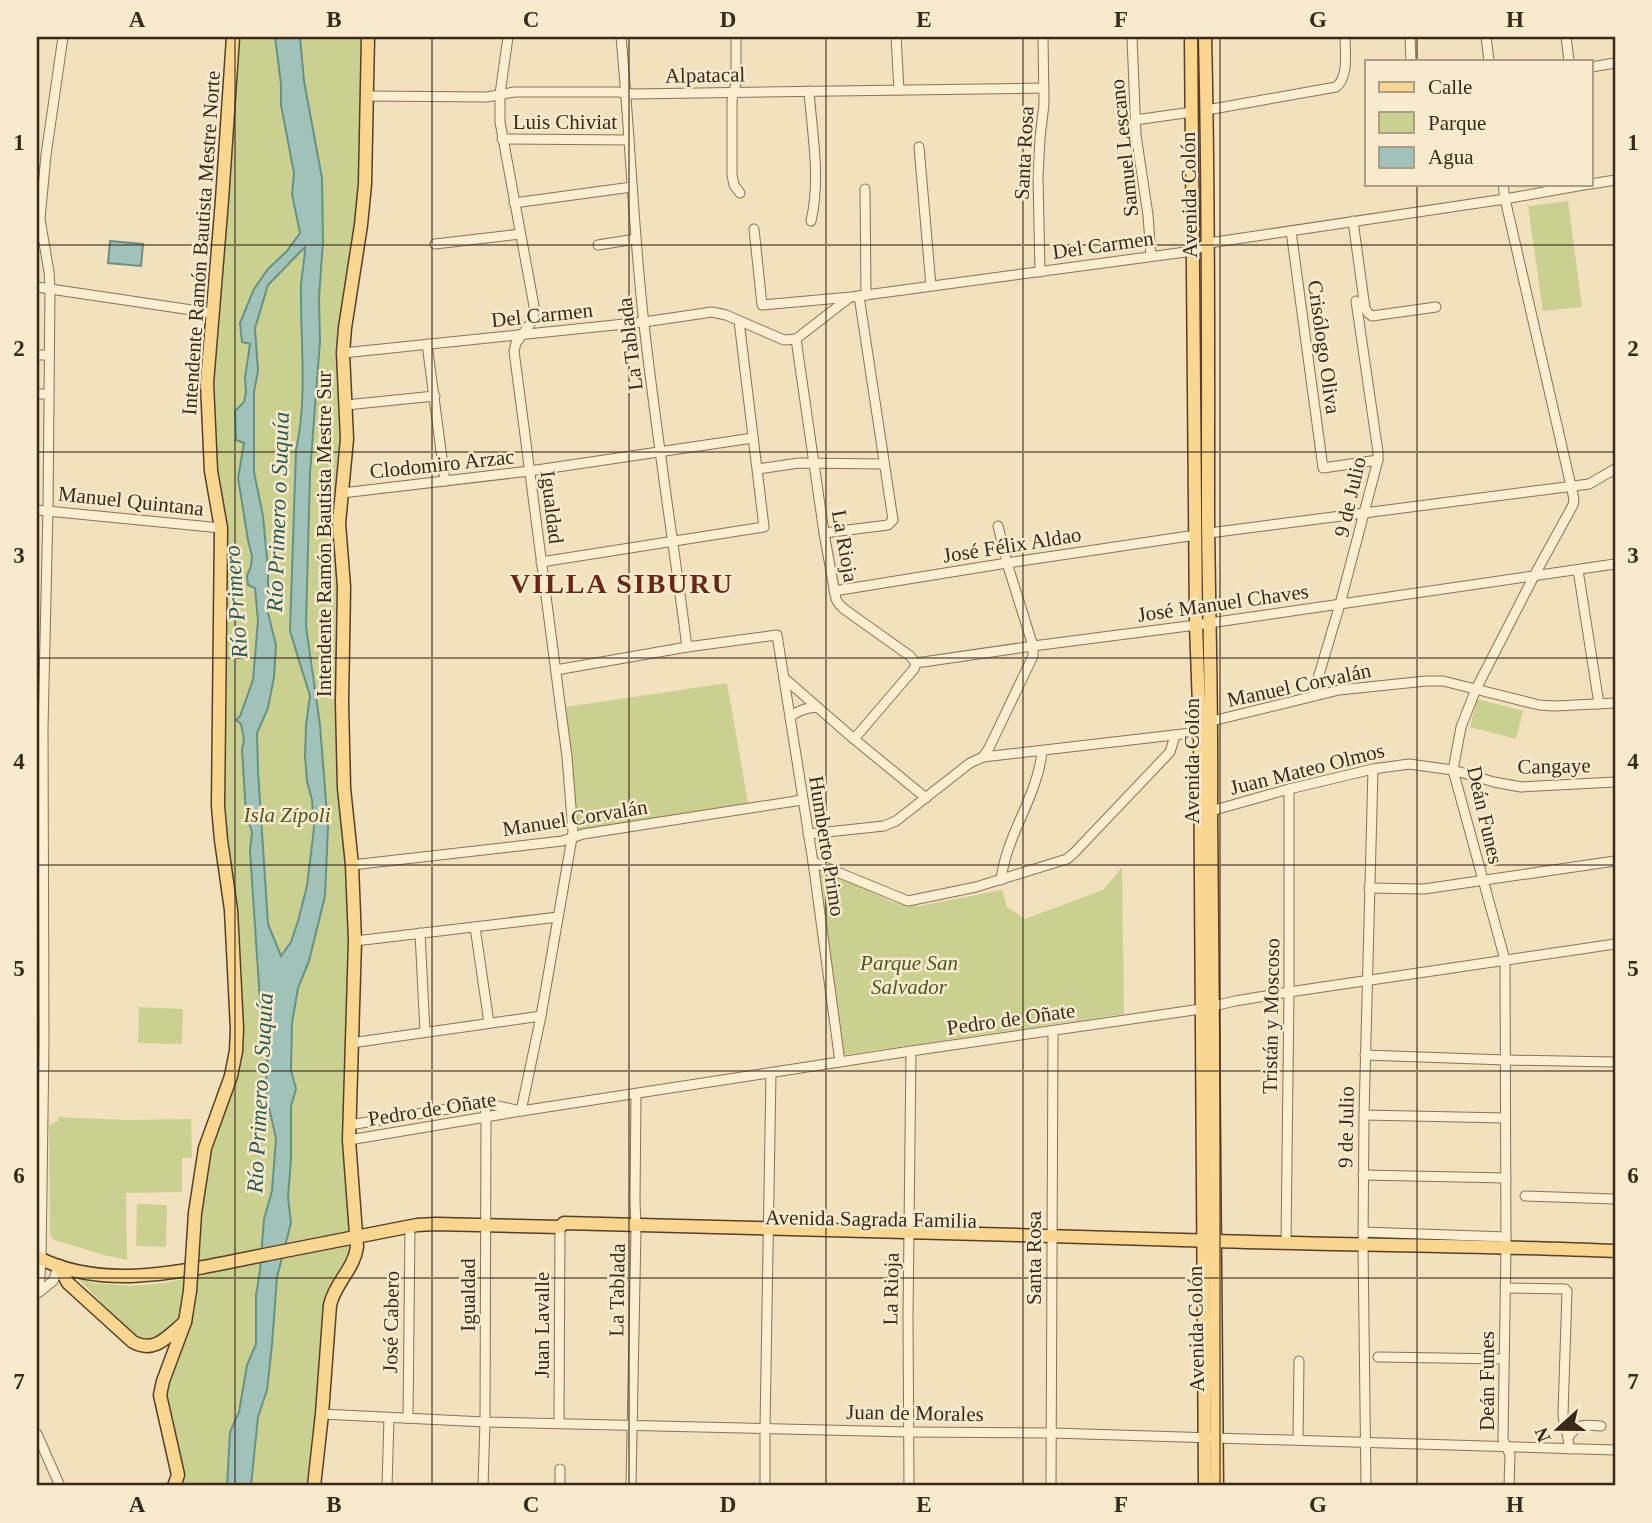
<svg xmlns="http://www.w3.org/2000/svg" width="1652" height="1523" viewBox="0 0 1652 1523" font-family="Georgia,serif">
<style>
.green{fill:#cad090}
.water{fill:#a1c2b8;stroke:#689186;stroke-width:2;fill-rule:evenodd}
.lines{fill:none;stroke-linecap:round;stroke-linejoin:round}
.minor-casing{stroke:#8b7155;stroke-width:11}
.major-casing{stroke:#583f2a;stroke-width:15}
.minor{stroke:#fceed1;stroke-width:9}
.major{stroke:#f9d791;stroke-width:12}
.major-bridge-casing{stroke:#583f2a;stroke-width:15;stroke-linecap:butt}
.major-bridge{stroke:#f9d791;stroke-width:12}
.grid{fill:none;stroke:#39291b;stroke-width:2;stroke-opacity:0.55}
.labels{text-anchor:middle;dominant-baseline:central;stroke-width:5;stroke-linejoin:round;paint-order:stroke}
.street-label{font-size:21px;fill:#39291b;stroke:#f8ebcd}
.park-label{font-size:21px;font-style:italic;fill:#4a571f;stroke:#f8ebcd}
.water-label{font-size:23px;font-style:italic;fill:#295a56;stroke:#f8ebcd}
.district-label{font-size:28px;font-weight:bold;letter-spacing:2px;fill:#692616;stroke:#f8ebcd}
.neatline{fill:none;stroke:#39291b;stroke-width:2.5}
.grid-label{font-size:23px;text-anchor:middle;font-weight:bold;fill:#39291b}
</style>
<rect width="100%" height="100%" fill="#f2e1bd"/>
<g class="green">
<path d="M233 37H275L281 84V105L294 173 292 194 300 233 287 251 268 269 247 356 245 377 246 392 244 402V443L238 478 248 540 252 556 251 566 247 576 255 588 258 621 253 680 240 716 244 739 242 750 246 814 252 832 250 851 260 1001 268 1035 266 1082 267 1099 276 1138 274 1175 256 1295V1344L247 1365 239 1412 230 1432 227 1486H174L161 1401 190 1291 198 1279 202 1161 234 1065 221 840V528L208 441Z"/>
<path d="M300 37H368L339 523 352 865 349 1125 357 1247 336 1289 314 1486H251L258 1417 267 1390 272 1345 277 1277 291 1223 288 1197 291 1159V1106L296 1089 291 1070 292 1023 298 988 309 961 325 896 328 827 313 665 306 626 310 473 320 341 319 298 323 241 322 178 304 81Z"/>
<path d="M1568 201 1582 307 1543 311 1528 206Z"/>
<path d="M306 246C304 259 302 272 301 285 300 339 308 396 296 450L290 631 310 696 306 725 305 756 307 781 312 800 314 828 307 886 298 921 291 942 281 957 268 924 258 771 257 733 268 708 274 677 276 645 268 613V569L263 516 254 472V392L258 371 255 328 268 285Z"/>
<path d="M727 683 748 803 577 830 566 707Z"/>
<path d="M1477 699 1523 711 1516 739 1470 727Z"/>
<path d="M818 866 893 902 919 906 1002 890 1007 907 1025 919 1103 890 1122 867 1124 1014 843 1055Z"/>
<path d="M139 1007 183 1009 182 1044 138 1043Z"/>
<path d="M58 1117 125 1120 191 1119 192 1158H182V1192L126 1193 127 1260 104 1255 54 1240 50 1234 49 1125 58 1121Z"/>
<path d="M137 1204 167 1205 166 1247 136 1246Z"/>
<path d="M76 1276 92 1283 132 1286 164 1283 184 1279 178 1321 154 1341 142 1342 132 1335Z"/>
</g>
<g class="water">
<path d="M275 37H300L304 81 322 178 323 241 319 298 320 341 310 473 306 626 320 725 328 827 325 896 309 961 298 988 292 1023 291 1070 296 1089 291 1106V1159L288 1197 291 1223 277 1277 272 1345 267 1390 258 1417 251 1486H227L230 1432 239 1412 247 1365 256 1344V1295L260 1271 264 1219 272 1191 276 1138 267 1099 266 1082 268 1035 260 1001 250 851 252 832 246 814 242 750 244 739 241 724 236 720 240 716 253 680 258 621 255 588 248 585 247 576 251 566 252 556 248 540 238 478 244 443 236 440 235 411 244 402 246 392 245 377 250 344 242 342 240 323 254 289 268 269 287 251 300 233 292 194 294 173 281 105V84ZM305 247C305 259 302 272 301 285 300 339 308 396 296 450L290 631 310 696 306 725 305 756 307 781 312 800 314 828 307 886 298 921 291 942 281 956 268 924 258 771 257 733 268 708 274 677 276 645 268 613V569L263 516 254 472V392L258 371 255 328 268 285Z"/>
<path d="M110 241 143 244 141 266 108 263Z"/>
</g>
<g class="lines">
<g class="minor-casing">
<g id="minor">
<path d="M508 37 500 94V122L534 306 533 320 516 343 514 351 567 757 573 832 541 1016 521 1111"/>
<path d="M621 37C630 132 633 228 644 324 656 432 673 539 687 647"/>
<path d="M736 37V83L732 100V175L734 185 740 193"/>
<path d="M896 37 899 90"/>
<path d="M1132 37 1136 135 1148 215 1151 256"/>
<path d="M1410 37 1411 61"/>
<path d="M1486 37 1489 61"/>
<path d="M1566 37 1569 61"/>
<path d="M1591 67 1615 63"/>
<path d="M809 91C812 134 821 178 811 221"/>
<path d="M367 96 487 97 514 92H618L633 94 1044 88"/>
<path d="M1207 110 1336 87C1349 77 1345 52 1345 37"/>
<path d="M1135 120 1192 112"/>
<path d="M502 139 629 140"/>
<path d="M919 147 931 286"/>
<path d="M1503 184 1505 199 1574 499 1573 505 1534 576 1476 689 1461 727 1453 770 1505 960 1506 1247 1503 1439 1510 1455 1509 1486"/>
<path d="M1591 184 1615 180"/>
<path d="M865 189 866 295"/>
<path d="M514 203 632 187"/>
<path d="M1353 221 1365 308 1368 313 1372 316 1436 307"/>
<path d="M754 229 762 305 851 297 1193 251 1209 243 1505 199 1589 184"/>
<path d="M1291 231 1323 468 1378 460"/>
<path d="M435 244 520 234"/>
<path d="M598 245 636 239"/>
<path d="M1040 272 1038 176 1040 138 1044 104 1043 37"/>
<path d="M37 287 212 313"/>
<path d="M796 339 824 533 836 599 839 604 844 609 910 656 916 663 914 669 854 739"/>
<path d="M427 344 445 481"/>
<path d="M343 353 644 322 712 312 726 315 784 340 796 339 849 298"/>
<path d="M37 355H49"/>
<path d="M37 394H48"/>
<path d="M346 405 435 396"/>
<path d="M758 469 799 463 884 464"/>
<path d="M342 493 530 471 753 438"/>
<path d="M37 510 221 528"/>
<path d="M824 533 888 525 893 520 859 296"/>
<path d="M1209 533 1589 484 1615 469"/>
<path d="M541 562 764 527 739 321"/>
<path d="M1578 570 1599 704"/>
<path d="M834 591 1007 563 1196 535"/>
<path d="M916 663 1033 646 1196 625 1615 564"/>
<path d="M556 670 687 647 777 635 813 862 840 1062"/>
<path d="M784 678 854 739 926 798"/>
<path d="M1313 695 1340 604 1378 460V452L1356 301"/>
<path d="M790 717C799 710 806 708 817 707"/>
<path d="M1212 721 1339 690 1426 681H1443L1539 705 1555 706 1615 703"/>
<path d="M983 757 989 748 1033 656V646L1007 563 998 526"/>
<path d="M1211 811 1289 789 1373 769 1409 764 1453 770 1494 782 1521 787 1615 782"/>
<path d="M808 834 884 826 896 821 970 763 983 757 1200 732"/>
<path d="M813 862 908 901 976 887 1067 859 1074 853 1170 752 1175 736"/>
<path d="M352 865 562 841 583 834 802 800"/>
<path d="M1001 880C1006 835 1038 796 1042 751"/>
<path d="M1369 888 1424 889 1615 861"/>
<path d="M475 927 489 1023"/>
<path d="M420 933 425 1032"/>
<path d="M355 941 558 917"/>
<path d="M351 1043 541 1016"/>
<path d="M1365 1055 1505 1060 1615 1062"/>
<path d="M1364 1115 1505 1118"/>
<path d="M349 1125 485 1103 516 1110"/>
<path d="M349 1140 521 1111 911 1051 1201 1009 1235 1001 1289 992 1615 944"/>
<path d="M1363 1175 1506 1178"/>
<path d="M1525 1196 1615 1199"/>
<path d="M1363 1232 1506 1237"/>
<path d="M1286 1243 1289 992V789"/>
<path d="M1505 1288 1565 1289 1567 1291 1563 1414C1564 1427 1569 1435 1569 1449"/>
<path d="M39 1292 41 1259 44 1042 43 728 48 510 50 288 49 272 40 219 46 155 63 37"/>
<path d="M38 1293 53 1281 59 1266"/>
<path d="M1378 1357 1504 1359"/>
<path d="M322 1414 485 1422 909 1432 1052 1433 1615 1450"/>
<path d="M408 1418 410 1226"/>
<path d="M559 1423 560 1227"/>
<path d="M37 1434 60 1486"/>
<path d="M1569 1436C1580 1422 1584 1425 1601 1426"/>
<path d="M1298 1440 1299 1361"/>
<path d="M387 1486 389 1418"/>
<path d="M483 1486 485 1422 486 1117 485 1103"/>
<path d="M560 1486V1469"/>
<path d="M631 1486 636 1229 635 1201 636 1094"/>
<path d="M765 1486V1428L771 1073"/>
<path d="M909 1486 908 1318 911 1051"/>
<path d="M1051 1486 1053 1031"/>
<path d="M1366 1486 1363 1245 1364 1115 1373 769"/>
</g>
</g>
<g class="major-casing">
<g id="major">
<path d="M1191 37 1196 625 1200 732 1205 1486"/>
<path d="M1205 37C1209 198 1208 358 1208 519 1209 617 1212 714 1211 811L1217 1486"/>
<path d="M195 1213 205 1148 231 1076 236 1051 237 1029 231 910 221 840 218 806 221 528 211 471 207 383 222 200 233 37"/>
<path d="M37 1257C108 1294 195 1268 269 1254 318 1244 368 1235 417 1225L436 1224 560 1227 564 1223C770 1227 976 1234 1182 1240 1326 1245 1471 1245 1615 1251"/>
<path d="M59 1266 68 1283 133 1342C155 1354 168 1336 185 1322"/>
<path d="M174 1486 178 1475 160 1395 163 1381 185 1322 190 1291"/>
<path d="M314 1486 322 1414 330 1305C335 1283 354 1269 357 1247L349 1140 355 941 352 865 344 788 342 702 344 587 339 523 347 439 343 353 345 328 361 225 365 184 368 37"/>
</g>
</g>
<use href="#minor" class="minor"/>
<use href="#major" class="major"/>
<g class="major-bridge-casing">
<path id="major-bridge" d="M190 1291 195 1213"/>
</g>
<use href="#major-bridge" class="major-bridge"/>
</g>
<path class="grid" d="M235 37V1486M432 37V1486M629 37V1486M826 37V1486M1023 37V1486M1220 37V1486M1417 37V61M1417 184V1486M37 245H1615M37 452H1615M37 658H1615M37 865H1615M37 1071H1615M37 1278H1615"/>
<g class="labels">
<g class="street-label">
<text transform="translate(705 75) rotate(-1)">Alpatacal</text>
<text x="565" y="122">Luis Chiviat</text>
<text transform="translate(1124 148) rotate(-96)">Samuel Lescano</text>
<text transform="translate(1024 153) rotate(-87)">Santa Rosa</text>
<text transform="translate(1189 195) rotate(-91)">Avenida Colón</text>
<text transform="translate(201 243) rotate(-86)">Intendente Ramón Bautista Mestre Norte</text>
<text transform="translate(1103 245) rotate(-8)">Del Carmen</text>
<text transform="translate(542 315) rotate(-6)">Del Carmen</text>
<text transform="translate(630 344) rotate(-97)">La Tablada</text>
<text transform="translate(1324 347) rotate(82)">Crisólogo Oliva</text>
<text transform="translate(442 464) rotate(-6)">Clodomiro Arzac</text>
<text transform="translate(1350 497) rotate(-77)">9 de Julio</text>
<text transform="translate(131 501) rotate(6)">Manuel Quintana</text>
<text transform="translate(552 507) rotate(83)">Igualdad</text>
<text transform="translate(324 534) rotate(-90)">Intendente Ramón Bautista Mestre Sur</text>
<text transform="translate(1012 545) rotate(-9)">José Félix Aldao</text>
<text transform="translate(845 546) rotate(80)">La Rioja</text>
<text transform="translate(1223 603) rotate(-8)">José Manuel Chaves</text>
<text transform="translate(1299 685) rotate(-12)">Manuel Corvalán</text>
<text transform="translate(1192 761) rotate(-90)">Avenida Colón</text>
<text transform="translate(1554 766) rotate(-1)">Cangaye</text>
<text transform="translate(1307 769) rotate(-14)">Juan Mateo Olmos</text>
<text transform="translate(1485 815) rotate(77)">Deán Funes</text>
<text transform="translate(575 818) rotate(-9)">Manuel Corvalán</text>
<text transform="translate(827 846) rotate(81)">Humberto Primo</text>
<text transform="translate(1271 1016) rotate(-89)">Tristán y Moscoso</text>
<text transform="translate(1011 1019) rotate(-8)">Pedro de Oñate</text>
<text transform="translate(432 1109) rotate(-9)">Pedro de Oñate</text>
<text transform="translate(1346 1127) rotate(-89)">9 de Julio</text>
<text transform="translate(871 1219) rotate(1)">Avenida Sagrada Familia</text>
<text transform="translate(1034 1258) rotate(-90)">Santa Rosa</text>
<text transform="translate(891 1289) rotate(-89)">La Rioja</text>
<text transform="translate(617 1290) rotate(-89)">La Tablada</text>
<text transform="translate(468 1295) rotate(-90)">Igualdad</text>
<text transform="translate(391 1322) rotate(-89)">José Cabero</text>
<text transform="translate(542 1325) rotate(-90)">Juan Lavalle</text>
<text transform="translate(1196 1329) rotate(-91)">Avenida Colón</text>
<text transform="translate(1487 1381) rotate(-90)">Deán Funes</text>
<text transform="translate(915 1413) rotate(1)">Juan de Morales</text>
</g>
<g class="park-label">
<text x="287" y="815">Isla Zípoli</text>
<text x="909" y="963">Parque San<tspan x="909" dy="24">Salvador</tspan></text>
</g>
<g class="water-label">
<text transform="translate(278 512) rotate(-88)">Río Primero o Suquía</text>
<text transform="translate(236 602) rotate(-94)">Río Primero</text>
<text transform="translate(260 1093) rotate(-87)">Río Primero o Suquía</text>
</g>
<g class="district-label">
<text x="622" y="583">VILLA SIBURU</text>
</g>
</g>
<rect width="1652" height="1523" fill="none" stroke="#f8ebcd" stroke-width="77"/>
<rect x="1365" y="60" width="228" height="126" fill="#f8ebcd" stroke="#ac9d86" stroke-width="2"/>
<rect x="1379" y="82" width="35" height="10" fill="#f9d791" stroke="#ac9d86" stroke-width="2"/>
<text x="1428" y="94" font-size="21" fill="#39291b">Calle</text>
<rect x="1379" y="112" width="35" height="21" fill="#cad090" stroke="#ac9d86" stroke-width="2"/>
<text x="1428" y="130" font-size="21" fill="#39291b">Parque</text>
<rect x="1379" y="147" width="35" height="21" fill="#a1c2b8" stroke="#ac9d86" stroke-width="2"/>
<text x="1428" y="164" font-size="21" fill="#39291b">Agua</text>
<g transform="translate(1558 1429) rotate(249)" stroke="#f8ebcd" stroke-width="5" paint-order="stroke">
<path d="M0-5L12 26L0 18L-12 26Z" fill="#39291b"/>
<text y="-10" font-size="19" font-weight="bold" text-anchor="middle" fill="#39291b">N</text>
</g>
<rect x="38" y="38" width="1576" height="1446" class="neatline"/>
<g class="grid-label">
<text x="137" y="27">A</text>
<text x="334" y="27">B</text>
<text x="531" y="27">C</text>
<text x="728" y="27">D</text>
<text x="924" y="27">E</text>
<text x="1121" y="27">F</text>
<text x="1318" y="27">G</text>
<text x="1515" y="27">H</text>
<text x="19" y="150">1</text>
<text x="1633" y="150">1</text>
<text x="19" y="356">2</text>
<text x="1633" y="356">2</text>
<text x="19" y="563">3</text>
<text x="1633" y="563">3</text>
<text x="19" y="769">4</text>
<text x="1633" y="769">4</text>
<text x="19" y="976">5</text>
<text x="1633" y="976">5</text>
<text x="19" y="1183">6</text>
<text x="1633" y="1183">6</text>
<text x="19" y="1389">7</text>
<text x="1633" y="1389">7</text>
<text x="137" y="1512">A</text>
<text x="334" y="1512">B</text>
<text x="531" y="1512">C</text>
<text x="728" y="1512">D</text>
<text x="924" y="1512">E</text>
<text x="1121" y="1512">F</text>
<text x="1318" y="1512">G</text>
<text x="1515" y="1512">H</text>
</g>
</svg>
